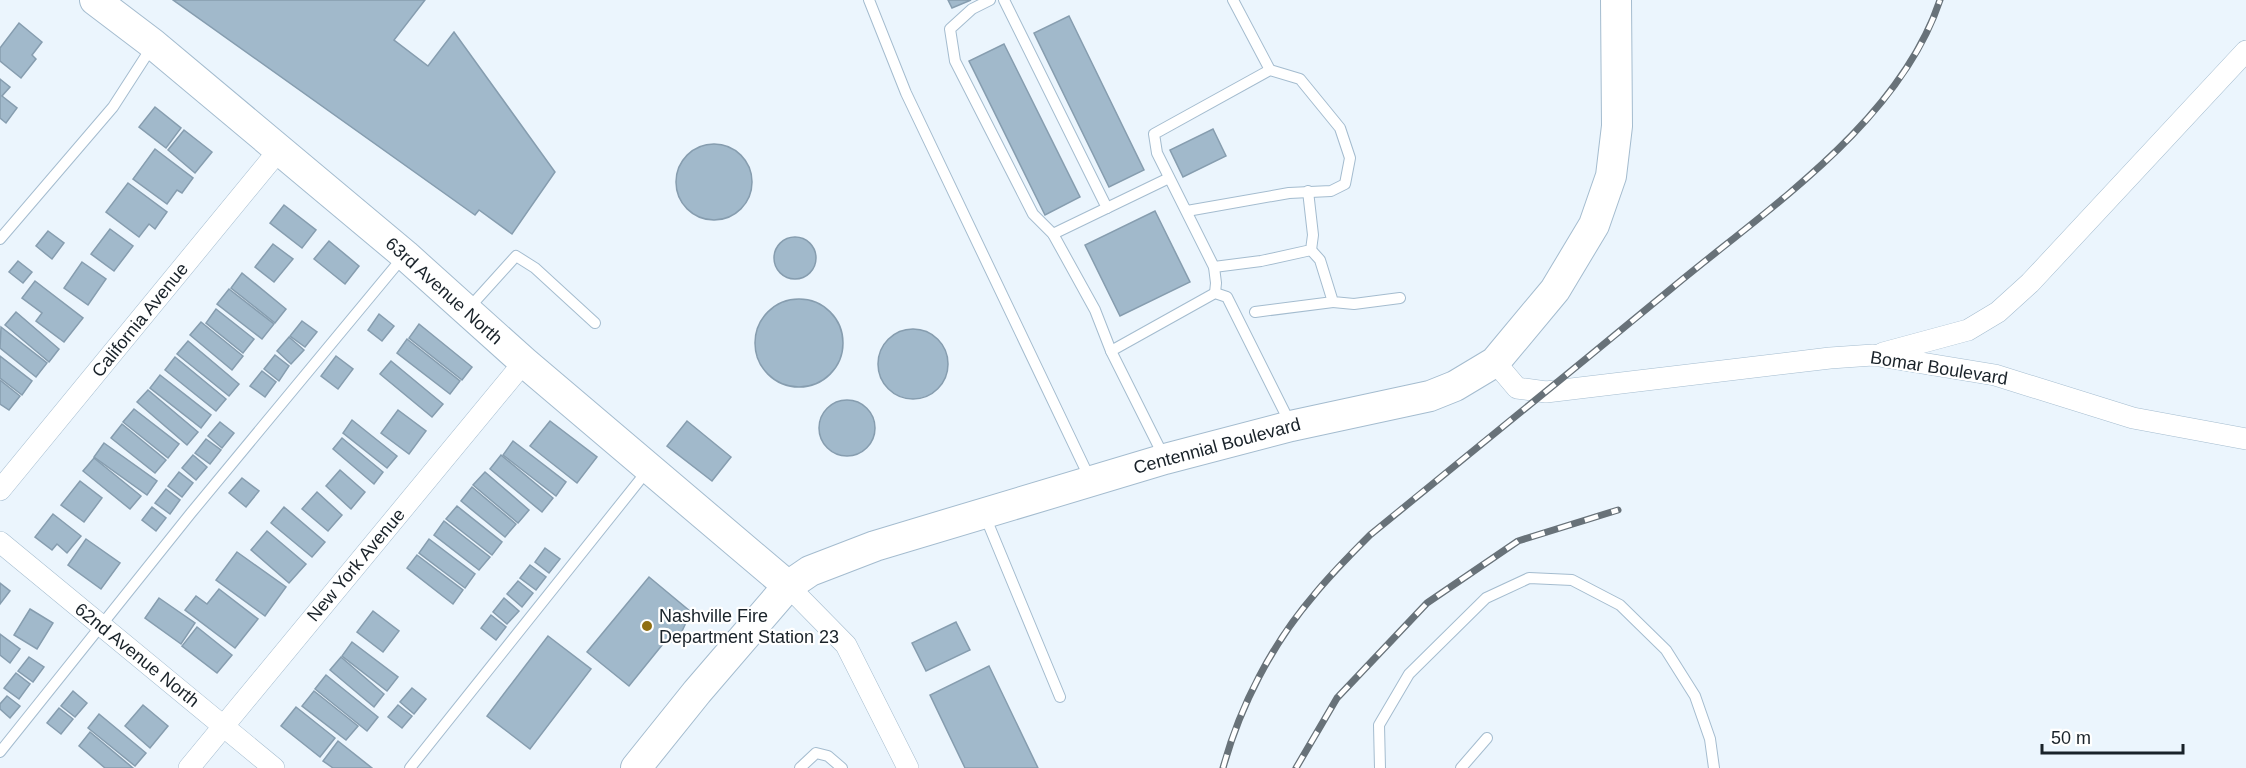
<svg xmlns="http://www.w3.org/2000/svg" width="2246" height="768" viewBox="0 0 2246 768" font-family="Arial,sans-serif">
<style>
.building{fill:#a1b9cb;stroke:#869daf;stroke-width:1.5}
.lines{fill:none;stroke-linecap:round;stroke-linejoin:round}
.lane-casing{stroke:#a4bccf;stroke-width:12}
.street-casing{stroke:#a4bccf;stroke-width:22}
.secondary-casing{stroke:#a4bccf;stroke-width:32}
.lane{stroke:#fff;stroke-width:10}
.street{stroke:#fff;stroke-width:21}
.secondary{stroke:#fff;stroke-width:30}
.rail-casing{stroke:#687279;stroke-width:7}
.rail{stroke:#fff;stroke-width:4.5;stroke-dasharray:14;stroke-linecap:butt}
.poi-dot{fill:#8f6e12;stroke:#fff;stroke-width:2}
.labels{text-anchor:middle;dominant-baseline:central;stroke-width:4.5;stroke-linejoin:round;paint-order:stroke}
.street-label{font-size:18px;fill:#192229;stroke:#fff}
.poi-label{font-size:18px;fill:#192229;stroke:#fff;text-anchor:start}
</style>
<rect width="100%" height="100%" fill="#ebf5fd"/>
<g class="building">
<path d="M173 0H425L394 40 428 66 454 32 555 172 512 234 479 210 475 215Z"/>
<path d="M948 0H971L952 8Z"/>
<path d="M1069 16 1144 170 1109 187 1034 33Z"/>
<path d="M19 23 42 42 32 55 36 59 21 78 0 61V48Z"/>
<path d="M1004 44 1080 197 1045 215 969 61Z"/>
<path d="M0 79 10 87 2 96 17 108 6 123 0 118Z"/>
<path d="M155 107 181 128 166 148 139 127Z"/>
<path d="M1213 129 1226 156 1183 177 1170 150Z"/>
<path d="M184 130 212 152 195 173 168 150Z"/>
<circle cx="714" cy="182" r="38"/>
<path d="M155 149 193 178 182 193 177 190 167 204 133 179Z"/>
<path d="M128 183 167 212 155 229 149 224 139 237 106 212Z"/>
<path d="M284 205 316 230 302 248 270 223Z"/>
<path d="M1155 211 1190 282 1120 316 1085 245Z"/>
<path d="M110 229 133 246 114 271 91 254Z"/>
<path d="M48 231 64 243 52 259 36 246Z"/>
<circle cx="795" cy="258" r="21"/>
<path d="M329 241 359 266 345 284 314 259Z"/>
<path d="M273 244 293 259 274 282 255 267Z"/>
<path d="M18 261 32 272 23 283 9 272Z"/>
<path d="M82 262 106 279 88 305 64 288Z"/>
<path d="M242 273 286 309 275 323 231 288Z"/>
<path d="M35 281 83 318 64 342 36 321 42 313 22 298Z"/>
<path d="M229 289 274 324 262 339 217 304Z"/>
<circle cx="799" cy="343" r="44"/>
<path d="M216 309 254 339 243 353 206 323Z"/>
<path d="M16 312 59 349 49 362 5 325Z"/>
<path d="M379 314 394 326 382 341 368 330Z"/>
<path d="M302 321 317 332 305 347 290 336Z"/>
<path d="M201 322 243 356 232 370 190 335Z"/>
<path d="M419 324 472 367 462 380 409 338Z"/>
<path d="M1 327 47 363 36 377 0 348Z"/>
<circle cx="913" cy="364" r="35"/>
<path d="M289 337 304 350 291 364 277 351Z"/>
<path d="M407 339 460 381 450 394 397 353Z"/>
<path d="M188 341 239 384 229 396 177 354Z"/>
<path d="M275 355 289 366 279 381 264 369Z"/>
<path d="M0 356 32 381 22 395 0 378Z"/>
<path d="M336 356 353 369 338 389 321 376Z"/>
<path d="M175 357 226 399 216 411 165 370Z"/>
<path d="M391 361 443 404 432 417 380 374Z"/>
<path d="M262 371 276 382 265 397 250 386Z"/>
<path d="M160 375 211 415 201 428 150 388Z"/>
<path d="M0 380 20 396 9 410 0 404Z"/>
<path d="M148 390 198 432 187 445 137 402Z"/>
<circle cx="847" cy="428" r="28"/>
<path d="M134 409 179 444 168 458 123 422Z"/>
<path d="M398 410 426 431 409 454 381 433Z"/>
<path d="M352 420 397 456 387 468 343 433Z"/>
<path d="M550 421 597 457 577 483 530 446Z"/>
<path d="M687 421 731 457 712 481 667 446Z"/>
<path d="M220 422 234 433 222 448 208 436Z"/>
<path d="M122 424 166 460 155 473 111 438Z"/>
<path d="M342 438 383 472 374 484 333 449Z"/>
<path d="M206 439 221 450 210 464 195 453Z"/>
<path d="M513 441 566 482 556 496 503 455Z"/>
<path d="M104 443 157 481 147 495 94 457Z"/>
<path d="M193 455 207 467 196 480 182 468Z"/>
<path d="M501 455 553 498 542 512 490 469Z"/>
<path d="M94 458 141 496 130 509 83 471Z"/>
<path d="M340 470 365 492 351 509 326 486Z"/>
<path d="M179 472 193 483 182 497 168 486Z"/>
<path d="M485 472 529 510 518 523 473 485Z"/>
<path d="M242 478 259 491 246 507 229 493Z"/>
<path d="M80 481 102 498 84 522 61 505Z"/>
<path d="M472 487 516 524 505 537 461 501Z"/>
<path d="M166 489 180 500 170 514 155 503Z"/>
<path d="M317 492 342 515 328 531 302 509Z"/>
<path d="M457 506 502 542 492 555 446 519Z"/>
<path d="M152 507 166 518 156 531 142 520Z"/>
<path d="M284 507 325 542 312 557 271 523Z"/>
<path d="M53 514 81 536 67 553 57 544 52 550 35 537Z"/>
<path d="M444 521 490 557 479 570 434 535Z"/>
<path d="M267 531 306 564 289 583 251 550Z"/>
<path d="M86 539 120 563 101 589 68 565Z"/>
<path d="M429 539 475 574 465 588 419 553Z"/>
<path d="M545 548 560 559 549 573 535 562Z"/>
<path d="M237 552 286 587 265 616 216 580Z"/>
<path d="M417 555 463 590 453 604 407 568Z"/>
<path d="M530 565 546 577 536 590 520 578Z"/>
<path d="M649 577 691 612 676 644 667 639 629 686 587 652Z"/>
<path d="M518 581 533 593 522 607 507 594Z"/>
<path d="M0 583 10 591 0 604Z"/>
<path d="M219 589 258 619 235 648 185 610 196 596 207 604Z"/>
<path d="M159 598 195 623 181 644 145 618Z"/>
<path d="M504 598 519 611 507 624 493 612Z"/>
<path d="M30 609 53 623 37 649 14 635Z"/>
<path d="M373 611 399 631 383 652 357 632Z"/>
<path d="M491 615 506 627 496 640 481 628Z"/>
<path d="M956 622 970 650 926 671 912 643Z"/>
<path d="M197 627 232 655 217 673 182 646Z"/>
<path d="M0 634 20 649 10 663 0 655Z"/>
<path d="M548 636 591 669 530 749 487 716Z"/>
<path d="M352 642 398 677 387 691 342 656Z"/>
<path d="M29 657 44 667 33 682 18 671Z"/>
<path d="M341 657 384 694 374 707 330 670Z"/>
<path d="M989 666 1038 768H965L930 695Z"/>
<path d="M16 673 30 684 19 699 4 688Z"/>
<path d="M326 675 378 717 367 731 315 689Z"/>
<path d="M412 688 426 699 414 714 400 702Z"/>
<path d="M73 691 87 703 75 717 61 706Z"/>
<path d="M314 691 358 726 346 740 302 706Z"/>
<path d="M7 696 20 706 10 718 0 709V704Z"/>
<path d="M143 705 168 726 150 748 125 726Z"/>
<path d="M398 705 412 716 402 728 388 717Z"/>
<path d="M296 707 335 738 320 757 281 726Z"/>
<path d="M59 708 73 719 61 734 47 723Z"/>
<path d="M99 714 146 753 135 766 88 728Z"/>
<path d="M90 732 133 768H105L79 746Z"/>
<path d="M338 741 372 768H333L323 761Z"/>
</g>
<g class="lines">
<g class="lane-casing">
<g id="lane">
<path d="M869 0 906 93 1091 481"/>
<path d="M990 0 972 9 950 29 955 61 1033 214 1053 234 1095 310 1111 351"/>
<path d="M1004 0 1107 208"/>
<path d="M1233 0 1270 70"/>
<path d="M1187 211 1289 193 1331 191 1345 184 1350 158 1340 128 1300 79 1270 70 1154 134 1157 153 1214 267 1216 283 1215 293"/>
<path d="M1053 234 1169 178"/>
<path d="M0 239 113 107 153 45"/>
<path d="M1311 250 1320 260 1333 302 1354 304 1400 298"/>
<path d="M1214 267 1261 261 1311 250 1313 235 1308 191"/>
<path d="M469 308 516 256 535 268 595 323"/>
<path d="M1255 312 1333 302"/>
<path d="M1164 457 1111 351 1215 293 1227 297 1291 425"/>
<path d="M985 516 1060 697"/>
<path d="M0 752 191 513 403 257"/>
<path d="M410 768 647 471"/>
<path d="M800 768 816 753 828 756 842 768"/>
<path d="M1380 768 1379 725 1409 674 1486 598 1529 578 1572 580 1620 605 1666 650 1695 696 1710 739 1714 768"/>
<path d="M1461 768 1487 738"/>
</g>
</g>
<g class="street-casing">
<g id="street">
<path d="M1883 353 1968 330 1998 312 2030 283 2246 51"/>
<path d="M1495 362 1517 388 1546 392 1830 358 1873 355 1995 375 2133 418 2246 439"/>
<path d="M0 490 279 150"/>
<path d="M0 542 274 768"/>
<path d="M788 586 846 645 908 768"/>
<path d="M189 768 524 362"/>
</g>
</g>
<g class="secondary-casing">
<g id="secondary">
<path d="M95 0 153 44 405 255 524 362 788 586"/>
<path d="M636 768 697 692 788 586 810 571 875 546 1165 459 1291 426 1430 396 1455 386 1495 362 1555 290 1594 225 1611 176 1617 126 1616 0"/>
</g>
</g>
<use href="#lane" class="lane"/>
<use href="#street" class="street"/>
<use href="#secondary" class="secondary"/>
<g class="rail-casing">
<g id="rail">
<path d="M1223 768C1240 706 1272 644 1314 595 1331 574 1351 554 1370 535 1471 452 1572 371 1672 288 1768 208 1899 123 1940 0"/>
<path d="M1296 768 1337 698 1427 603 1518 541 1618 510"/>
</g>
</g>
<use href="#rail" class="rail"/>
</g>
<circle class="poi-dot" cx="647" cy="626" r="6"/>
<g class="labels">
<g class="street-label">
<text transform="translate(444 291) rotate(42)">63rd Avenue North</text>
<text transform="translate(140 320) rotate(-51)">California Avenue</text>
<text transform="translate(1939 368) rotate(9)">Bomar Boulevard</text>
<text transform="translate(1217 446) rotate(-15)">Centennial Boulevard</text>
<text transform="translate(356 565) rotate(-50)">New York Avenue</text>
<text transform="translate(137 655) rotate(39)">62nd Avenue North</text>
</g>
<g class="poi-label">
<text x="659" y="616">Nashville Fire<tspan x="659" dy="21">Department Station 23</tspan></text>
</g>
</g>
<path d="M2042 744v9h141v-9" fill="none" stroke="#192229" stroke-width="3"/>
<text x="2051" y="744" font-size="18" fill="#192229" stroke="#ffffff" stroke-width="4.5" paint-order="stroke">50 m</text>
</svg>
